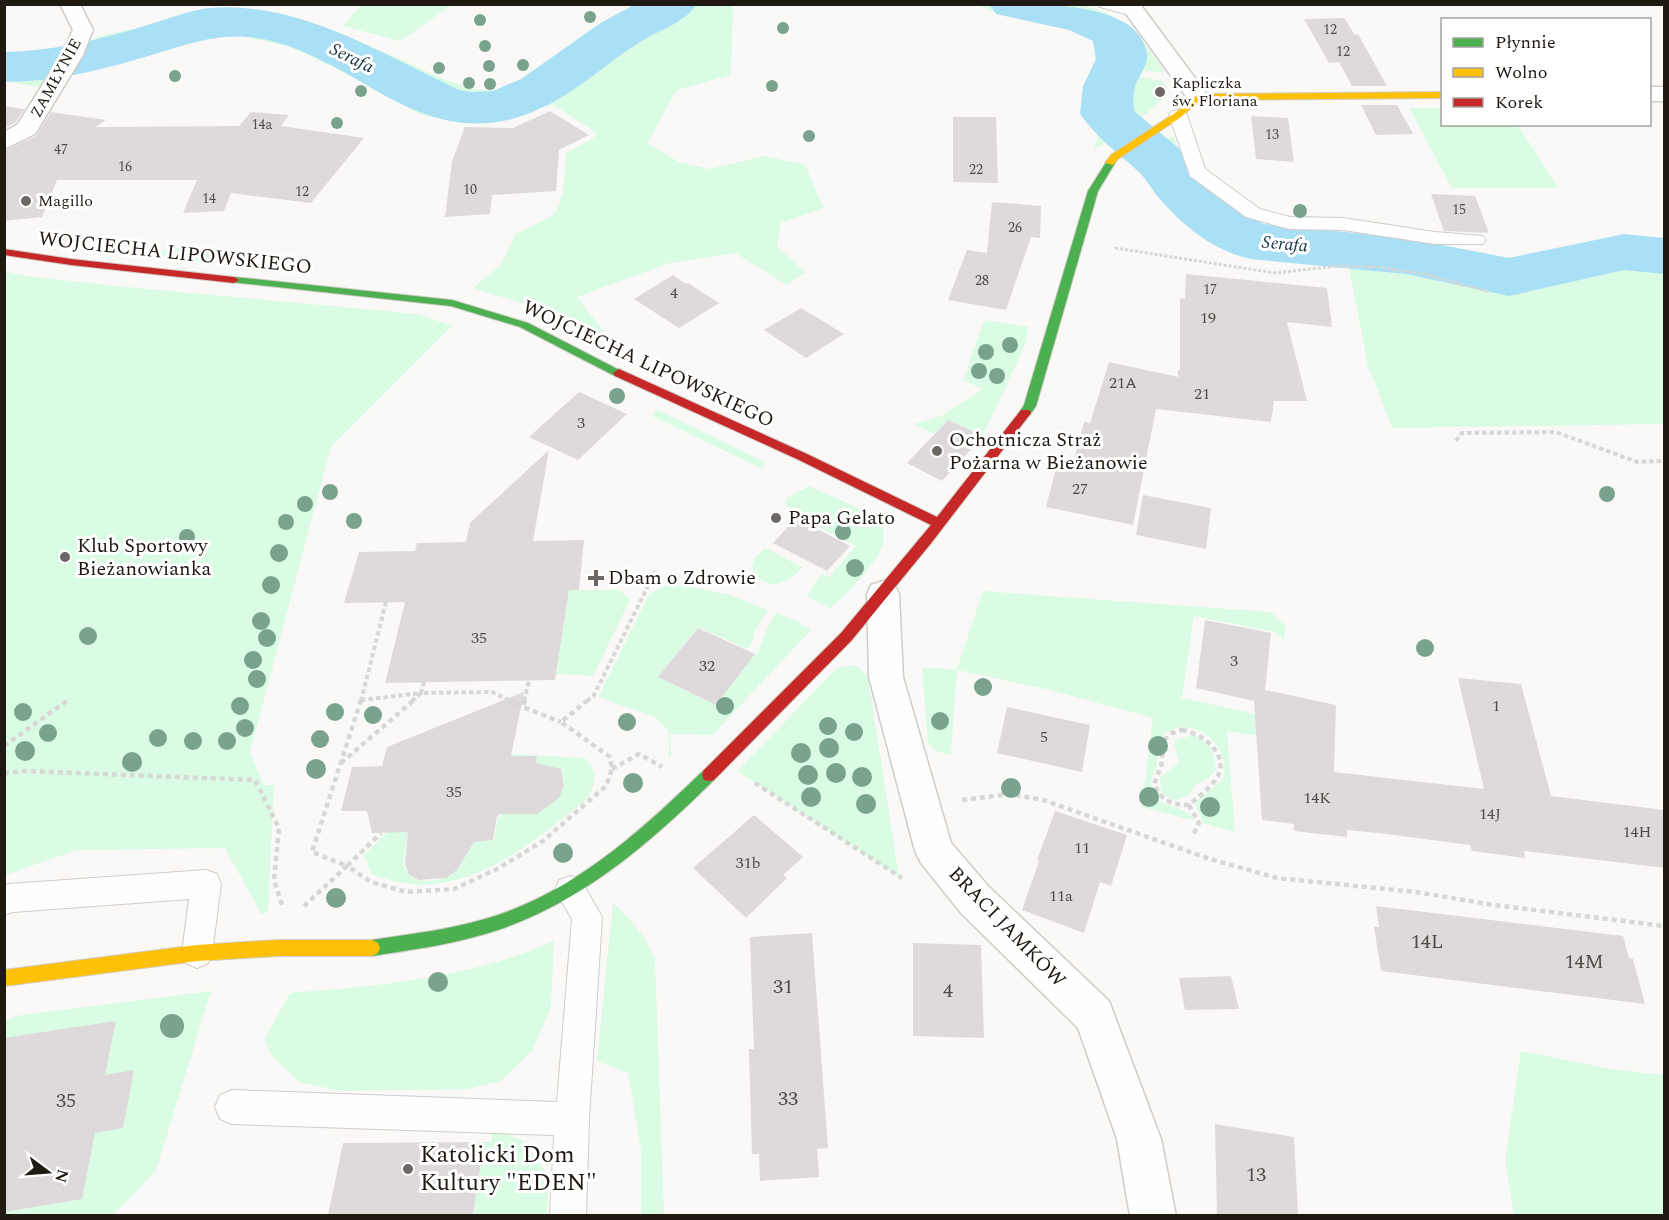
<svg xmlns="http://www.w3.org/2000/svg" width="1669" height="1220" viewBox="0 0 1669 1220" font-family="Spectral,serif">
<style>
.green{fill:#dafbe4}
.lines{fill:none;stroke-linecap:round;stroke-linejoin:round}
.river{fill:#aae0f6;fill-rule:evenodd}
.building{fill:#dedadc}
.lane-casing{stroke:#d0ccc7;stroke-width:2}
.street-casing{stroke:#d0ccc7;stroke-width:3}
.fast-casing{stroke:#d0ccc7;stroke-width:2}
.slow-casing{stroke:#d0ccc7;stroke-width:2}
.jam-casing{stroke:#d0ccc7;stroke-width:2}
.path-far2{stroke:#d7d7d6;stroke-width:3;stroke-dasharray:3 2;stroke-linecap:butt}
.path-far1{stroke:#d7d7d6;stroke-width:4;stroke-dasharray:4.5 3;stroke-linecap:butt}
.path{stroke:#d7d7d6;stroke-width:4.5;stroke-dasharray:5 4;stroke-linecap:butt}
.lane{fill:#fefefe;fill-rule:evenodd}
.street{fill:#fefefe;fill-rule:evenodd}
.fast{fill:#4caf50;fill-rule:evenodd}
.slow{fill:#ffc107;fill-rule:evenodd}
.jam{fill:#c62828;fill-rule:evenodd}
.tree{fill:#79a38d}
.poi-dot{fill:#6c6762;stroke:#fff;stroke-width:2}
.labels{text-anchor:middle;dominant-baseline:central;stroke-width:6;stroke-linejoin:round;paint-order:stroke}
.far-number-label{font-size:14px;fill:#4f4944}
.far-street-label{font-size:16px;fill:#1f1911;stroke:#fff}
.far-poi-label{font-size:16px;fill:#1f1911;stroke:#fff;text-anchor:start}
.number-label{font-size:16px;fill:#4f4944}
.far-water-label{font-size:18px;font-style:italic;fill:#0e3341;stroke:#fff}
.street-label{font-size:20px;fill:#1f1911;stroke:#fff}
.poi-label{font-size:20px;fill:#1f1911;stroke:#fff;text-anchor:start}
.near-number-label{font-size:20px;fill:#4f4944}
.near-poi-label{font-size:24px;fill:#1f1911;stroke:#fff;text-anchor:start}
</style>
<rect width="100%" height="100%" fill="#fbf9f7"/>
<g class="green">
<path d="M361 5V4L452 5 400 41 343 26Z"/>
<path d="M639 5H733L731 75 677 90 647 143 679 162 709 169 765 156 805 165 824 208 781 223 777 246 805 272 787 285 735 253 670 263 577 297 612 342 541 309 473 288 501 265 516 234 555 214 563 194 566 153 593 138 597 133 553 105 530 107 489 120 455 121 422 115 351 76 291 47 235 35 200 36 121 62 74 72C77 63 79 49 87 43 101 33 127 31 144 27 171 20 200 12 228 11 290 8 346 36 402 60 428 71 458 89 487 90 523 91 545 63 572 44 594 29 616 16 639 5Z"/>
<path d="M1081 5C1129 16 1137 34 1165 72L1146 71 1103 60 1099 41C1060 22 1017 22 977 5Z"/>
<path d="M60 52 47 89 5 81V55Z"/>
<path d="M1102 69 1163 81 1167 87 1166 95 1150 111 1094 150 1098 135 1096 91Z"/>
<path d="M1409 108H1442V124L1518 125 1558 188H1452Z"/>
<path d="M1173 136 1186 170 1220 207 1246 223 1284 233 1381 238 1431 246 1473 256 1513 257 1627 235 1664 238V424L1392 428 1368 366 1348 263C1286 265 1224 251 1175 208 1160 195 1147 179 1133 164Z"/>
<path d="M212 247 209 256 203 262 115 253Z"/>
<path d="M4 271 27 276 116 286 418 314 452 326 331 447 250 752 264 785H274L268 912 261 914 225 848 77 850 5 875Z"/>
<path d="M984 320 1028 327 1026 343 983 436 948 420 934 434 914 424 941 416 983 389 963 380Z"/>
<path d="M658 410 765 462 762 469 652 416Z"/>
<path d="M809 486C831 497 862 506 879 523 901 546 845 594 830 609L807 596 821 574 829 577 856 546 790 513 785 501 788 497Z"/>
<path d="M765 548 802 567C787 586 765 593 752 568L754 559Z"/>
<path d="M682 585 730 595 768 610 754 632 753 642 747 649 698 627 658 677 716 705 755 654 757 655 767 628 776 613 800 622V624L811 630 713 735 670 734 671 756 669 757 668 730 655 717 598 697 649 594 664 586Z"/>
<path d="M569 590H620L630 600 593 676 556 674Z"/>
<path d="M983 591 1271 612 1285 626 1284 640 1275 632 1194 616 1182 698 1280 719 1263 737 1227 731 1235 832 1203 823 1194 803 1223 779C1233 741 1185 711 1162 737 1156 743 1158 756 1157 764 1157 769 1152 775 1151 781 1153 814 1183 799 1195 821L1142 807 1153 718 1050 690 957 670 951 755 937 751 928 744 922 668 957 669Z"/>
<path d="M856 665 868 677 899 877 737 771 837 668Z"/>
<path d="M1193 735C1211 742 1214 752 1216 769L1208 779 1195 785C1190 798 1185 796 1174 801L1161 793 1160 777 1179 763 1174 744 1176 740Z"/>
<path d="M512 754 585 758 595 772C594 780 593 791 587 798 582 805 572 810 566 816 529 846 484 878 436 884 413 887 393 881 372 875L364 855 397 823 413 816C410 830 404 847 404 862 405 888 443 884 456 871 464 864 467 851 470 842L494 840 498 817 501 816 502 808H528L527 814C536 814 536 811 544 807 572 794 571 765 536 765L537 756 510 762Z"/>
<path d="M613 903C633 921 645 935 655 959L664 1215H641V1149L628 1073 597 1061Z"/>
<path d="M554 941 551 1006 533 1050 501 1081 467 1089 340 1091 299 1082 270 1054 265 1039 290 993C379 986 471 978 554 941Z"/>
<path d="M211 991 156 1171 113 1215 5 1216V1020L22 1015Z"/>
<path d="M1521 1051 1611 1069 1664 1075V1215H1514L1505 1160Z"/>
<path d="M493 1128 523 1141 549 1176 547 1215 473 1216 484 1142H491Z"/>
</g>
<g class="lines">
<g class="river">
<path d="M636 4H697C685 22 663 29 645 39 633 46 622 54 611 62 554 107 500 141 425 114 393 103 363 82 333 66 307 53 278 39 248 37 209 34 175 49 138 59 94 72 50 82 4 82V52C51 51 94 41 138 28 161 21 184 12 208 8 298 0 382 54 459 90L471 92 493 91 521 79 602 22Z"/>
<path d="M989 4C1035 4 1140 0 1147 54 1148 66 1140 73 1136 84 1133 93 1133 102 1134 111L1181 150 1199 174 1241 211 1264 224 1406 238 1509 258 1624 234 1664 238V274L1624 270 1509 296 1406 274 1250 259C1213 250 1184 227 1159 198 1152 190 1147 180 1139 172 1118 153 1097 138 1080 114L1083 86 1096 59 1093 41 1069 30 996 14Z"/>
</g>
</g>
<g class="building">
<path d="M1344 18 1355 35 1358 34 1387 86H1352L1339 62 1329 63 1304 19Z"/>
<path d="M1361 105H1397L1413 134 1376 135Z"/>
<path d="M4 106 25 109 16 122 4 129Z"/>
<path d="M550 111 589 135 559 150 556 191 492 195 490 214 445 217 452 161 465 127 513 128Z"/>
<path d="M51 112 106 120 95 127 239 126 251 112 289 115 281 126 364 138 311 203 231 193 224 211 183 213 197 180H57L42 217 4 221V151L36 136Z"/>
<path d="M1251 116 1288 118 1294 162 1256 159Z"/>
<path d="M953 117H996L998 183 953 182Z"/>
<path d="M1431 194 1475 196 1489 233 1444 231Z"/>
<path d="M992 202 1041 206 1040 238 1031 237 1006 310 948 300 967 250 987 253Z"/>
<path d="M1186 274 1327 288 1332 327 1287 322 1307 401H1274L1271 422 1156 409 1133 525 1046 507 1058 460 1073 463 1084 422 1090 423 1109 362 1178 377V370H1180V298L1185 299Z"/>
<path d="M673 275 686 284 688 283 719 303 679 328 634 299Z"/>
<path d="M801 308 844 334 806 358 764 330Z"/>
<path d="M579 392 627 414 578 460 529 437Z"/>
<path d="M948 420 983 436 942 481 907 463Z"/>
<path d="M549 450 533 541 584 540 579 590H569L555 680 385 683 405 602 344 603 359 552 415 551 417 543 466 542 470 523Z"/>
<path d="M1143 495 1211 508 1206 549 1136 535Z"/>
<path d="M796 518 850 546 827 571 773 543Z"/>
<path d="M1205 620 1271 633 1265 690 1336 705 1334 772 1484 789 1458 678 1521 684 1551 796 1665 810V868L1524 851 1525 858 1472 851 1470 845 1378 833 1347 830V837L1294 831V824L1262 820 1254 701 1196 688Z"/>
<path d="M698 628 755 654 716 705 658 677Z"/>
<path d="M524 692 511 756H537L536 763 561 769 564 786 559 798 537 814H501L497 816 493 840 474 842 457 870 446 878 419 880 409 875 405 864 408 832 372 833 367 811H341L352 767 382 766 387 747Z"/>
<path d="M1007 707 1090 725 1082 772 997 753Z"/>
<path d="M1055 811 1127 835 1111 886 1100 882 1084 933 1022 910 1039 861 1037 860Z"/>
<path d="M754 815 803 857 783 875 787 878 746 918 693 868Z"/>
<path d="M1376 906 1623 936 1629 958 1633 959 1645 1004 1381 971 1374 927H1379Z"/>
<path d="M812 933 828 1148 817 1149 819 1177 760 1181 759 1154H752L749 1049H754L750 937Z"/>
<path d="M913 943 981 945 984 1038 913 1036Z"/>
<path d="M1231 976 1239 1009 1185 1010 1179 978Z"/>
<path d="M116 1021 105 1075 134 1070 123 1128 95 1133 82 1199 4 1212V1038Z"/>
<path d="M1215 1124 1294 1137 1298 1215H1217Z"/>
<path d="M484 1142 473 1215H328L343 1143Z"/>
</g>
<g class="lines">
<g class="lane-casing">
<g id="lane">
<path d="M1098 4H1126L1139 8 1141 11 1133 16 1100 7Z"/>
<path d="M1178 110 1184 111 1187 115 1205 169 1260 209 1290 217 1343 218 1435 232 1483 236 1486 240 1483 244H1435L1343 230 1289 229 1246 217 1190 176 1169 115 1172 111Z"/>
<path d="M206 870 217 874 221 884 212 953 208 963 197 968 186 963 182 953 189 899 13 912 4 915V886L9 884Z"/>
<path d="M570 876 581 880 602 917 589 1119 586 1216H550L554 1135 232 1124 220 1119 215 1107 220 1095 232 1090 557 1102 572 919 555 890 559 880Z"/>
</g>
</g>
<g class="street-casing">
<g id="street">
<path d="M60 4H80L93 30 83 55 35 134 4 149V132L18 124 61 55 73 30Z"/>
<path d="M1119 4H1140L1209 97 1206 102 1198 104 1190 102Z"/>
<rect x="1650" y="87" width="14" height="14"/>
<path d="M883 581 895 585 899 594 903 677 951 843 989 887 1109 1001 1161 1139 1176 1216H1130L1117 1139 1078 1028 961 913 921 863 915 851 869 677 867 594 871 585Z"/>
</g>
</g>
<g class="fast-casing">
<g id="fast">
<path d="M1110 160 1115 163 1098 191 1036 406 1029 416H1021L1019 413 1024 405 1088 191 1107 161Z"/>
<path d="M234 277 452 300 528 323 625 373 619 377 615 376 520 327 451 306 230 282 229 280Z"/>
<path d="M709 769 714 770 716 775 714 780C648 845 577 907 485 934 448 945 410 950 372 956L366 953 364 948 366 943 372 940C410 934 448 930 485 919 572 894 640 832 704 770Z"/>
</g>
</g>
<g class="slow-casing">
<g id="slow">
<path d="M1442 92V98L1200 100 1181 117 1118 159 1113 165 1105 163 1111 155 1175 113 1198 94Z"/>
<path d="M278 940H372L378 943 380 948 378 953 372 956H278L197 961 4 986V970L197 945Z"/>
</g>
</g>
<g class="jam-casing">
<g id="jam">
<path d="M4 249 71 259 234 277 239 280 234 283 71 265 4 255Z"/>
<path d="M619 369 807 454 937 517 1021 410H1029L1031 413 932 542 851 641 714 780 709 781 704 780 702 775 704 770 841 633 931 525 799 460 615 376 613 373Z"/>
</g>
</g>
<path class="path-far2" d="M1115 248 1275 273 1337 266 1377 267 1424 274 1490 292"/>
<g class="path-far1">
<path d="M1456 441 1462 433 1556 432 1637 462 1664 461"/>
<path d="M361 700 421 693 424 682"/>
<path d="M361 701 386 602"/>
<path d="M412 701 421 693 492 692 511 701"/>
<path d="M524 701 529 681"/>
<path d="M587 701 594 695 656 570"/>
</g>
<g class="path">
<path d="M361 700H365"/>
<path d="M361 700 312 852 347 866 381 833"/>
<path d="M508 700 523 707"/>
<path d="M525 700 523 707 561 722"/>
<path d="M1182 730C1202 733 1232 755 1216 779 1209 789 1198 797 1189 805 1172 805 1161 801 1154 784L1161 767 1164 740 1172 733Z"/>
<path d="M4 746 68 700"/>
<path d="M341 763 414 700"/>
<path d="M612 769 639 754 662 767"/>
<path d="M4 773 26 771 255 780 279 828 274 880 282 905"/>
<path d="M755 783 902 878"/>
<path d="M962 800 1011 794 1043 800 1210 859 1277 878 1416 892 1494 905 1664 926"/>
<path d="M1189 805 1199 823 1192 837"/>
<path d="M304 906 347 866 371 882 406 892 454 889 497 869 543 841 606 786 612 769 610 757 561 722 588 700"/>
</g>
<use href="#lane" class="lane"/>
<use href="#street" class="street"/>
<use href="#fast" class="fast"/>
<use href="#slow" class="slow"/>
<use href="#jam" class="jam"/>
</g>
<g class="tree">
<circle cx="590" cy="17" r="6"/>
<circle cx="480" cy="20" r="6"/>
<circle cx="783" cy="28" r="6"/>
<circle cx="485" cy="46" r="6"/>
<circle cx="523" cy="65" r="6"/>
<circle cx="489" cy="66" r="6"/>
<circle cx="439" cy="68" r="6"/>
<circle cx="175" cy="76" r="6"/>
<circle cx="469" cy="83" r="6"/>
<circle cx="490" cy="84" r="6"/>
<circle cx="772" cy="86" r="6"/>
<circle cx="361" cy="91" r="6"/>
<circle cx="337" cy="123" r="6"/>
<circle cx="809" cy="136" r="6"/>
<circle cx="1300" cy="211" r="7"/>
<circle cx="1010" cy="345" r="8"/>
<circle cx="986" cy="352" r="8"/>
<circle cx="979" cy="371" r="8"/>
<circle cx="997" cy="376" r="8"/>
<circle cx="617" cy="396" r="8"/>
<circle cx="330" cy="492" r="8"/>
<circle cx="1607" cy="494" r="8"/>
<circle cx="305" cy="504" r="8"/>
<circle cx="354" cy="521" r="8"/>
<circle cx="286" cy="522" r="8"/>
<circle cx="843" cy="532" r="8"/>
<circle cx="187" cy="537" r="8"/>
<circle cx="279" cy="553" r="9"/>
<circle cx="855" cy="568" r="9"/>
<circle cx="271" cy="585" r="9"/>
<circle cx="261" cy="621" r="9"/>
<circle cx="88" cy="636" r="9"/>
<circle cx="267" cy="638" r="9"/>
<circle cx="1425" cy="648" r="9"/>
<circle cx="253" cy="660" r="9"/>
<circle cx="257" cy="679" r="9"/>
<circle cx="983" cy="687" r="9"/>
<circle cx="240" cy="706" r="9"/>
<circle cx="725" cy="706" r="9"/>
<circle cx="23" cy="712" r="9"/>
<circle cx="335" cy="712" r="9"/>
<circle cx="373" cy="715" r="9"/>
<circle cx="940" cy="721" r="9"/>
<circle cx="627" cy="722" r="9"/>
<circle cx="828" cy="726" r="9"/>
<circle cx="245" cy="728" r="9"/>
<circle cx="854" cy="732" r="9"/>
<circle cx="48" cy="733" r="9"/>
<circle cx="158" cy="738" r="9"/>
<circle cx="320" cy="739" r="9"/>
<circle cx="193" cy="741" r="9"/>
<circle cx="227" cy="741" r="9"/>
<circle cx="1158" cy="746" r="10"/>
<circle cx="829" cy="748" r="10"/>
<circle cx="25" cy="751" r="10"/>
<circle cx="801" cy="753" r="10"/>
<circle cx="132" cy="762" r="10"/>
<circle cx="316" cy="769" r="10"/>
<circle cx="836" cy="773" r="10"/>
<circle cx="808" cy="775" r="10"/>
<circle cx="862" cy="777" r="10"/>
<circle cx="633" cy="783" r="10"/>
<circle cx="1011" cy="788" r="10"/>
<circle cx="811" cy="797" r="10"/>
<circle cx="1149" cy="797" r="10"/>
<circle cx="866" cy="804" r="10"/>
<circle cx="1210" cy="807" r="10"/>
<circle cx="563" cy="853" r="10"/>
<circle cx="336" cy="898" r="10"/>
<circle cx="438" cy="982" r="10"/>
<circle cx="172" cy="1026" r="12"/>
</g>
<g class="poi-dot">
<circle cx="1160" cy="92" r="6"/>
<circle cx="26" cy="201" r="6"/>
<circle cx="937" cy="451" r="6"/>
<circle cx="776" cy="518" r="6"/>
<circle cx="65" cy="557" r="6"/>
<path d="M593 569h6v6h6v6h-6v6h-6v-6h-6v-6h6z"/>
<circle cx="408" cy="1169" r="6"/>
</g>
<g class="labels">
<g class="far-number-label">
<text x="1330" y="29">12</text>
<text x="1343" y="51">12</text>
<text x="262" y="124">14a</text>
<text x="1272" y="134">13</text>
<text x="61" y="149">47</text>
<text x="125" y="166">16</text>
<text x="976" y="169">22</text>
<text x="470" y="189">10</text>
<text x="302" y="191">12</text>
<text x="209" y="198">14</text>
<text x="1459" y="209">15</text>
<text x="1015" y="227">26</text>
<text x="982" y="280">28</text>
<text x="1210" y="289">17</text>
</g>
<g class="far-street-label">
<text transform="translate(56 78) rotate(-61)">ZAMŁYNIE</text>
</g>
<g class="far-poi-label">
<text x="1172" y="83">Kapliczka<tspan x="1172" dy="18">św. Floriana</tspan></text>
<text x="38" y="201">Magillo</text>
</g>
<g class="number-label">
<text x="674" y="293">4</text>
<text x="1208" y="318">19</text>
<text x="1123" y="383">21A</text>
<text x="1202" y="394">21</text>
<text x="581" y="423">3</text>
<text x="1080" y="489">27</text>
<text x="479" y="638">35</text>
<text x="1234" y="661">3</text>
<text x="707" y="666">32</text>
<text x="1496" y="706">1</text>
<text x="1044" y="737">5</text>
<text x="454" y="792">35</text>
<text x="1317" y="798">14K</text>
<text x="1490" y="814">14J</text>
<text x="1637" y="832">14H</text>
<text x="1082" y="848">11</text>
<text x="748" y="863">31b</text>
<text x="1061" y="896">11a</text>
</g>
<g class="far-water-label">
<text transform="translate(352 58) rotate(26)">Serafa</text>
<text transform="translate(1285 244) rotate(5)">Serafa</text>
</g>
<g class="street-label">
<text transform="translate(175 253) rotate(6)">WOJCIECHA LIPOWSKIEGO</text>
<text transform="translate(648 364) rotate(25)">WOJCIECHA LIPOWSKIEGO</text>
<text transform="translate(1007 927) rotate(46)">BRACI JAMKÓW</text>
</g>
<g class="poi-label">
<text x="949" y="440">Ochotnicza Straż<tspan x="949" dy="23">Pożarna w Bieżanowie</tspan></text>
<text x="788" y="518">Papa Gelato</text>
<text x="77" y="546">Klub Sportowy<tspan x="77" dy="23">Bieżanowianka</tspan></text>
<text x="608" y="578">Dbam o Zdrowie</text>
</g>
<g class="near-number-label">
<text x="1427" y="942">14L</text>
<text x="1584" y="962">14M</text>
<text x="783" y="987">31</text>
<text x="948" y="991">4</text>
<text x="788" y="1099">33</text>
<text x="66" y="1101">35</text>
<text x="1256" y="1175">13</text>
</g>
<g class="near-poi-label">
<text x="420" y="1155">Katolicki Dom<tspan x="420" dy="28">Kultury "EDEN"</tspan></text>
</g>
</g>
<rect width="1669" height="1220" fill="none" stroke="#1f1911" stroke-width="12"/>
<rect x="1441" y="18" width="210" height="108" fill="#ffffff" stroke="#a5a3a0" stroke-width="1.5"/>
<rect x="1453" y="38" width="30" height="9" fill="#4caf50" stroke="#a5a3a0" stroke-width="1.5"/>
<text x="1495" y="48" font-size="18" fill="#1f1911">Płynnie</text>
<rect x="1453" y="68" width="30" height="9" fill="#ffc107" stroke="#a5a3a0" stroke-width="1.5"/>
<text x="1495" y="78" font-size="18" fill="#1f1911">Wolno</text>
<rect x="1453" y="98" width="30" height="9" fill="#c62828" stroke="#a5a3a0" stroke-width="1.5"/>
<text x="1495" y="108" font-size="18" fill="#1f1911">Korek</text>
<g transform="translate(48 1172) rotate(106)" stroke="#ffffff" stroke-width="4.5" paint-order="stroke">
<path d="M0-4.5L10 22L0 15L-10 22Z" fill="#1f1911"/>
<text y="-9" font-size="16" font-weight="bold" text-anchor="middle" fill="#1f1911">N</text>
</g>
</svg>
